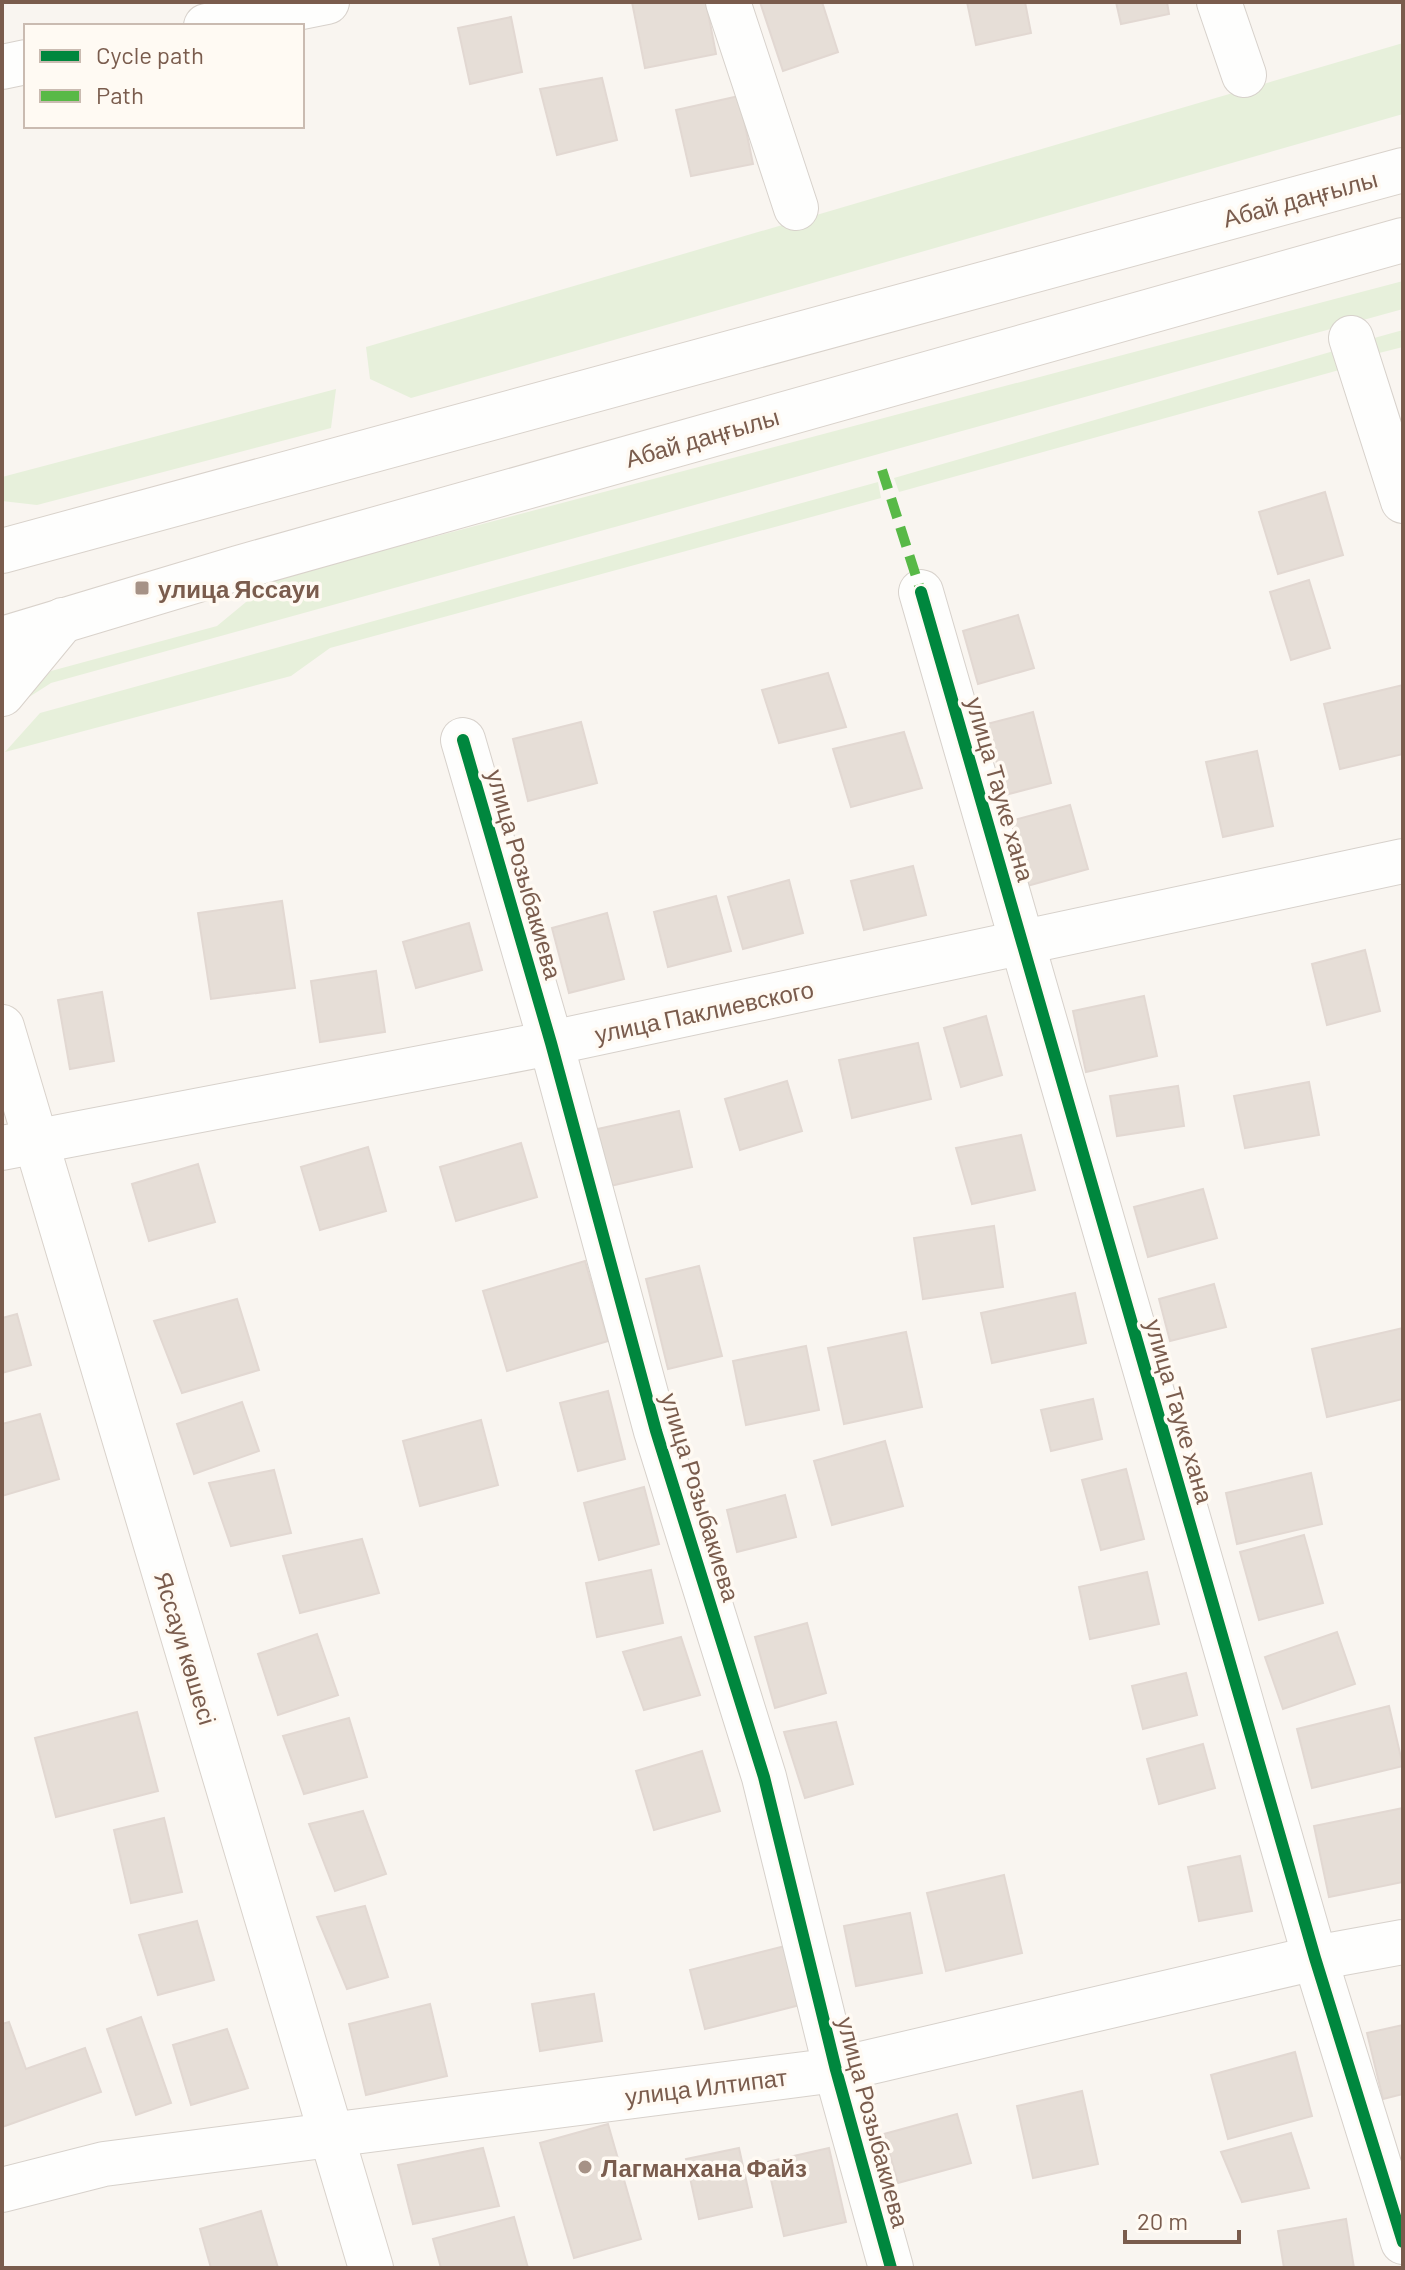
<svg xmlns="http://www.w3.org/2000/svg" width="1405" height="2270" viewBox="0 0 1405 2270" font-family="Barlow,sans-serif">
<style>
.green{fill:#e7f0db}
.building{fill:#e6ded7;stroke:#e2d8d2;stroke-width:2}
.lines{fill:none;stroke-linecap:round;stroke-linejoin:round}
.street-casing{stroke:#d7d1cb;stroke-width:46}
.secondary-casing{stroke:#d9d2cb;stroke-width:46}
.street{stroke:#fefefd;stroke-width:44}
.secondary{stroke:#fefefd;stroke-width:44}
.quiet{stroke:#58b947;stroke-width:10;stroke-dasharray:20 10;stroke-linecap:butt}
.cycleway-casing{stroke:#fffaf3;stroke-width:17}
.cycleway{stroke:#00873e;stroke-width:12}
.poi-dot{fill:#a69286;stroke:#fffaf3;stroke-width:3}
.labels{text-anchor:middle;dominant-baseline:central;stroke-width:7;stroke-linejoin:round;paint-order:stroke}
.street-label{font-size:24px;fill:#7a5c4d;stroke:#fffaf3}
.poi-label{font-size:24px;font-weight:bold;fill:#7a5c4d;stroke:#fffaf3;text-anchor:start}
</style>
<rect width="100%" height="100%" fill="#f9f5f0"/>
<g class="green">
<path d="M1403 43V114L411 398 370 379 366 347Z"/>
<path d="M1403 281V309L51 683 26 699 51 671 217 626 274 579Z"/>
<path d="M1403 330V347L1371 355 1367 340Z"/>
<path d="M1344 348 1350 367 899 492 894 478Z"/>
<path d="M336 389 331 428 37 505 2 501V477Z"/>
<path d="M878 482 881 498 330 648 291 676 5 752 40 713Z"/>
</g>
<g class="building">
<path d="M632 2H706L716 54 645 68Z"/>
<path d="M760 2H822L838 52 783 71Z"/>
<path d="M967 2H1025L1031 33 976 45Z"/>
<path d="M1116 2H1167L1169 14 1121 24Z"/>
<path d="M511 17 522 72 470 84 458 28Z"/>
<path d="M602 78 617 140 557 155 540 89Z"/>
<path d="M739 96 753 164 691 176 676 110Z"/>
<path d="M1325 492 1343 555 1278 574 1259 512Z"/>
<path d="M1309 580 1330 648 1291 660 1270 592Z"/>
<path d="M1018 615 1034 668 978 684 963 631Z"/>
<path d="M828 673 846 727 779 743 762 690Z"/>
<path d="M1403 685V754L1340 769 1324 704Z"/>
<path d="M1033 712 1051 783 1005 795 987 724Z"/>
<path d="M581 722 597 783 528 801 513 739Z"/>
<path d="M904 732 922 788 851 807 833 749Z"/>
<path d="M1257 751 1273 826 1223 837 1206 762Z"/>
<path d="M1070 805 1088 869 1020 888 1003 823Z"/>
<path d="M913 866 926 915 864 930 851 881Z"/>
<path d="M789 880 803 933 743 949 728 897Z"/>
<path d="M716 896 731 951 668 967 654 912Z"/>
<path d="M282 901 295 988 211 999 198 913Z"/>
<path d="M607 913 624 979 569 993 552 928Z"/>
<path d="M469 923 482 970 416 988 403 942Z"/>
<path d="M1365 950 1380 1011 1327 1025 1312 964Z"/>
<path d="M376 971 385 1032 320 1042 311 981Z"/>
<path d="M102 992 114 1061 70 1069 58 1000Z"/>
<path d="M1144 996 1157 1056 1086 1072 1073 1011Z"/>
<path d="M986 1016 1002 1075 961 1087 944 1028Z"/>
<path d="M918 1043 931 1099 852 1118 839 1060Z"/>
<path d="M787 1081 802 1131 740 1150 725 1099Z"/>
<path d="M1309 1082 1319 1135 1245 1148 1234 1096Z"/>
<path d="M1178 1086 1184 1126 1117 1136 1110 1096Z"/>
<path d="M679 1111 692 1167 606 1187 593 1130Z"/>
<path d="M1021 1135 1035 1190 972 1204 956 1148Z"/>
<path d="M521 1143 537 1197 456 1221 440 1167Z"/>
<path d="M368 1147 386 1211 320 1230 301 1167Z"/>
<path d="M198 1164 215 1222 149 1241 132 1184Z"/>
<path d="M1203 1189 1217 1238 1148 1257 1134 1207Z"/>
<path d="M994 1226 1003 1287 923 1299 914 1238Z"/>
<path d="M585 1261 608 1341 507 1371 483 1291Z"/>
<path d="M699 1266 722 1356 668 1369 646 1279Z"/>
<path d="M1214 1284 1226 1327 1170 1341 1159 1299Z"/>
<path d="M1075 1293 1086 1343 992 1363 981 1313Z"/>
<path d="M237 1299 259 1370 182 1393 154 1321Z"/>
<path d="M17 1314 31 1365 2 1373V1318Z"/>
<path d="M1403 1328V1399L1327 1417 1312 1349Z"/>
<path d="M906 1332 922 1407 844 1424 828 1348Z"/>
<path d="M806 1346 819 1410 746 1425 733 1361Z"/>
<path d="M608 1391 625 1459 578 1471 560 1403Z"/>
<path d="M1093 1399 1102 1439 1051 1451 1041 1410Z"/>
<path d="M242 1402 259 1451 194 1474 177 1424Z"/>
<path d="M40 1414 59 1479 2 1496V1424Z"/>
<path d="M481 1420 498 1485 420 1506 403 1441Z"/>
<path d="M885 1441 903 1506 832 1525 814 1461Z"/>
<path d="M1126 1469 1144 1539 1101 1550 1082 1480Z"/>
<path d="M274 1470 291 1533 231 1546 209 1483Z"/>
<path d="M1311 1473 1322 1524 1237 1544 1226 1493Z"/>
<path d="M644 1487 659 1544 599 1560 584 1503Z"/>
<path d="M785 1495 796 1537 737 1552 727 1510Z"/>
<path d="M1304 1535 1323 1603 1259 1620 1240 1552Z"/>
<path d="M362 1539 379 1593 300 1613 283 1556Z"/>
<path d="M651 1570 663 1623 597 1637 586 1583Z"/>
<path d="M1147 1572 1159 1624 1090 1639 1079 1587Z"/>
<path d="M807 1623 826 1693 775 1708 755 1637Z"/>
<path d="M1337 1632 1355 1684 1283 1709 1265 1657Z"/>
<path d="M317 1634 338 1695 278 1715 258 1654Z"/>
<path d="M681 1637 700 1695 644 1710 623 1652Z"/>
<path d="M1186 1673 1197 1715 1143 1729 1132 1686Z"/>
<path d="M1389 1706 1403 1766 1312 1788 1297 1729Z"/>
<path d="M137 1712 158 1791 56 1817 35 1738Z"/>
<path d="M349 1718 367 1777 304 1794 283 1736Z"/>
<path d="M836 1722 853 1784 805 1798 784 1732Z"/>
<path d="M1203 1744 1215 1788 1159 1804 1147 1759Z"/>
<path d="M702 1751 720 1811 654 1830 636 1771Z"/>
<path d="M1403 1808V1882L1329 1897 1314 1826Z"/>
<path d="M363 1811 386 1874 335 1891 309 1824Z"/>
<path d="M164 1818 182 1892 131 1903 114 1830Z"/>
<path d="M1240 1856 1252 1911 1199 1921 1188 1867Z"/>
<path d="M1004 1875 1022 1953 946 1971 927 1893Z"/>
<path d="M365 1906 388 1977 347 1989 317 1917Z"/>
<path d="M910 1913 922 1973 856 1986 844 1926Z"/>
<path d="M197 1921 214 1980 158 1995 139 1935Z"/>
<path d="M789 1945 804 2004 705 2029 690 1970Z"/>
<path d="M594 1994 602 2041 540 2051 532 2004Z"/>
<path d="M430 2004 447 2076 366 2095 349 2024Z"/>
<path d="M141 2017 171 2103 136 2115 107 2029Z"/>
<path d="M9 2022 26 2069 85 2048 101 2092 2 2127V2024Z"/>
<path d="M1403 2025V2094L1383 2099 1367 2033Z"/>
<path d="M227 2029 248 2088 191 2105 173 2045Z"/>
<path d="M1295 2052 1312 2116 1228 2139 1211 2075Z"/>
<path d="M1082 2091 1098 2164 1033 2178 1017 2106Z"/>
<path d="M957 2114 971 2163 898 2183 884 2134Z"/>
<path d="M608 2124 641 2239 574 2258 540 2143Z"/>
<path d="M1291 2133 1309 2188 1242 2202 1221 2152Z"/>
<path d="M483 2148 499 2206 413 2224 398 2165Z"/>
<path d="M739 2148 752 2207 699 2219 686 2159Z"/>
<path d="M829 2148 846 2222 784 2236 767 2162Z"/>
<path d="M261 2211 278 2268H211L200 2229Z"/>
<path d="M514 2217 528 2268H441L433 2239Z"/>
<path d="M1346 2219 1354 2268H1284L1278 2231Z"/>
</g>
<g class="lines">
<g class="street-casing">
<g id="street">
<path d="M728 2 796 208"/>
<path d="M1219 2 1244 75"/>
<path d="M206 26 327 2"/>
<path d="M2 67 26 62"/>
<path d="M1351 338 1403 501"/>
<path d="M921 592 1315 1958 1403 2242"/>
<path d="M463 740 551 1043 656 1431 764 1777 836 2070 891 2268"/>
<path d="M2 1148 551 1043 1403 861"/>
<path d="M2 2190 104 2164 836 2070 1315 1958 1403 1942"/>
</g>
</g>
<g class="secondary-casing">
<g id="secondary">
<path d="M2 551 1403 170"/>
<path d="M2 639 238 568 1403 240"/>
<path d="M2 694 63 620"/>
<path d="M2 1027 371 2268"/>
</g>
</g>
<use href="#street" class="street"/>
<use href="#secondary" class="secondary"/>
<path class="quiet" d="M882 470 921 592"/>
<g class="cycleway-casing">
<g id="cycleway">
<path d="M921 592 1315 1958 1403 2242"/>
<path d="M463 740 551 1043 656 1431 764 1777 836 2070 891 2268"/>
</g>
</g>
<use href="#cycleway" class="cycleway"/>
</g>
<g class="poi-dot">
<rect x="134" y="580" width="16" height="16" rx="4"/>
<circle cx="585" cy="2167" r="8"/>
</g>
<g class="labels">
<g class="street-label">
<text transform="translate(1300 198) rotate(-15)">Абай даңғылы</text>
<text transform="translate(702 437) rotate(-16)">Абай даңғылы</text>
<text transform="translate(1001 789) rotate(74)">улица Тауке хана</text>
<text transform="translate(525 874) rotate(74)">улица Розыбакиева</text>
<text transform="translate(704 1011) rotate(-12)">улица Паклиевского</text>
<text transform="translate(1180 1411) rotate(74)">улица Тауке хана</text>
<text transform="translate(701 1497) rotate(73)">улица Розыбакиева</text>
<text transform="translate(186 1648) rotate(73)">Яссауи көшесі</text>
<text transform="translate(706 2086) rotate(-7)">улица Илтипат</text>
<text transform="translate(874 2122) rotate(75)">улица Розыбакиева</text>
</g>
<g class="poi-label">
<text x="158" y="588">улица Яссауи</text>
<text x="601" y="2167">Лагманхана Файз</text>
</g>
</g>
<rect width="1405" height="2270" fill="none" stroke="#7a5c4d" stroke-width="8"/>
<rect x="24" y="24" width="280" height="104" fill="#fffaf3" stroke="#cabbb1" stroke-width="2"/>
<rect x="40" y="50" width="40" height="12" fill="#00873e" stroke="#cabbb1" stroke-width="2"/>
<text x="96" y="64" font-size="24" fill="#7a5c4d">Cycle path</text>
<rect x="40" y="90" width="40" height="12" fill="#58b947" stroke="#cabbb1" stroke-width="2"/>
<text x="96" y="104" font-size="24" fill="#7a5c4d">Path</text>
<path d="M1125 2230v12h114v-12" fill="none" stroke="#7a5c4d" stroke-width="4"/>
<text x="1137" y="2230" font-size="24" fill="#7a5c4d" stroke="#fffaf3" stroke-width="6" paint-order="stroke">20 m</text>
</svg>
